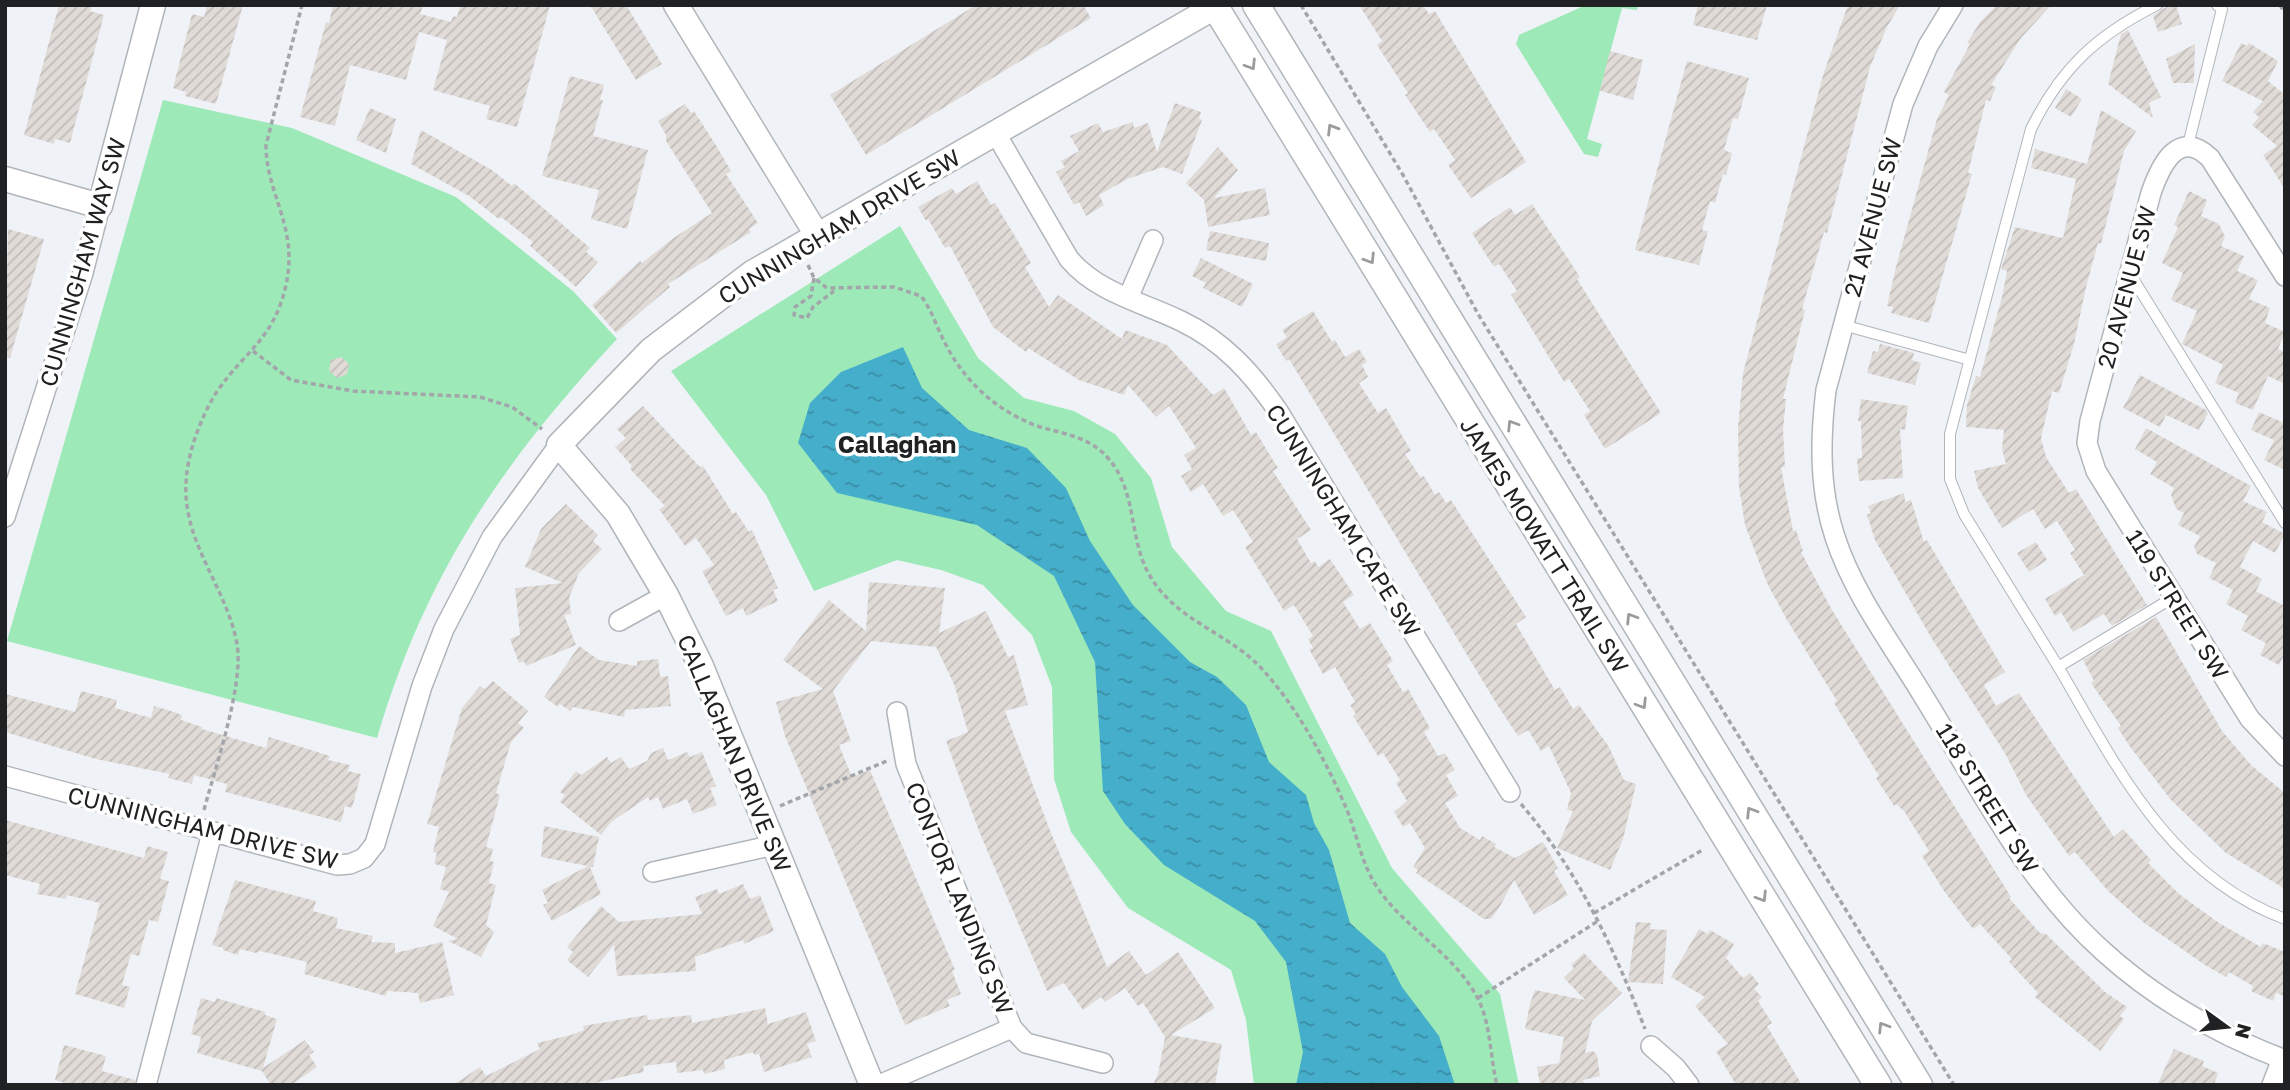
<svg xmlns="http://www.w3.org/2000/svg" width="2290" height="1090" viewBox="0 0 2290 1090" font-family="'Golos Text',sans-serif">
<style>
.park{fill:#9de9b7}
.water{fill:url(#water-ripples)}
.building{fill:url(#building-hatch)}
.lines{fill:none;stroke-linecap:round;stroke-linejoin:round}
.service-casing{stroke:#b1b5ba;stroke-width:12}
.minor-casing{stroke:#b1b5ba;stroke-width:22}
.tertiary-casing{stroke:#b1b5ba;stroke-width:27}
.secondary-casing{stroke:#b1b5ba;stroke-width:29}
.path{stroke:#a2a5a9;stroke-width:3.5;stroke-dasharray:5 3.5;stroke-linecap:butt}
.service{stroke:#fff;stroke-width:10}
.minor{stroke:#fff;stroke-width:19}
.tertiary{stroke:#fff;stroke-width:24}
.secondary{stroke:#fff;stroke-width:26}
.oneway{stroke:#9b9b9c}
.labels{text-anchor:middle;dominant-baseline:central;stroke-width:7;stroke-linejoin:round;paint-order:stroke}
.street-label{font-size:23px;fill:#202123;stroke:#fff}
.neighbourhood-label{font-size:24px;font-weight:bold;fill:#202123;stroke:#fff}
</style>
<defs>
<pattern id="water-ripples" width="26" height="14" patternUnits="userSpaceOnUse" patternTransform="scale(1.75)"><rect width="26" height="14" fill="#45aecb"/><path d="M2 4q2-2 4 0t4 0M15 11q2-2 4 0t4 0" fill="none" stroke="#398da4"/></pattern>
<pattern id="building-hatch" width="6" height="6" patternUnits="userSpaceOnUse" patternTransform="scale(1.75)"><rect width="6" height="6" fill="#e1dbd8"/><path d="M-1 1l2-2M0 6l6-6M5 7l2-2" fill="none" stroke="#c1bcb9"/></pattern>
</defs>
<rect width="100%" height="100%" fill="#eff3f8"/>
<g class="park">
<path d="M1586 5H1638L1637 10 1622 8 1587 139 1602 144 1598 157 1584 154 1516 44 1519 35Z"/>
<path d="M163 100 292 128 456 197 573 291 617 339C501 464 426 573 377 738L7 641Z"/>
<path d="M900 226 978 358 1024 398 1074 411 1115 434 1151 478 1172 547 1226 611 1271 631 1392 868 1500 994 1519 1085H1254L1246 1020 1231 970 1128 908 1071 832 1054 779 1052 687 1032 635 983 585 941 570 897 560 814 591 766 495 671 371Z"/>
</g>
<path class="water" d="M903 347 922 388 969 430 1027 448 1066 488 1090 541 1133 605 1190 662 1217 677 1246 705 1269 762 1306 795 1314 823 1329 850 1350 923 1385 954 1402 987 1439 1036 1455 1085H1296L1303 1052 1286 962 1255 921 1164 865 1125 824 1103 791 1095 662 1054 576 977 525 837 493 798 443 810 403 841 372Z"/>
<g class="building">
<path d="M59 5H92L90 11 104 15 70 143 55 139 54 144 24 135Z"/>
<path d="M207 5H243L216 104 185 96 186 92 173 88 192 14 204 17Z"/>
<path d="M333 5H423L420 14 451 22 453 16 457 17 460 5H550L517 127 486 119 490 106 433 90 447 40 419 32 406 80 350 65 335 126 300 117 326 22 329 23Z"/>
<path d="M590 5H626L662 64 636 80Z"/>
<path d="M976 5H1083L1091 18 866 155 830 95Z"/>
<path d="M1359 5H1423L1429 14 1435 11 1526 162 1471 198 1448 165 1455 160 1434 129 1430 132 1405 95 1408 93 1377 45 1382 41Z"/>
<path d="M1698 5H1767L1757 40 1693 25Z"/>
<path d="M1848 5H1900L1887 27 1870 67 1827 233 1824 232 1802 309 1805 310 1783 399H1786L1783 430 1785 467H1781L1793 531 1796 530 1803 551 1801 552 1832 610 2003 884 2011 897 2009 898 2040 933 2046 934 2105 992 2127 1007 2120 1016 2124 1019 2100 1051 2035 997 2038 993 2009 962 2012 959 1980 924 1973 929 1944 891 1922 856 1929 851 1904 811 1896 804 1894 806 1876 778 1879 776 1834 703 1837 701 1787 620 1767 583 1745 525 1739 487 1738 428 1743 373 1824 72Z"/>
<path d="M1997 5H2051L2021 38 1991 85 1996 87 1990 101 1986 100 1968 173 1972 174 1929 323 1891 313 1893 307 1887 306 1896 267 1937 119 1949 95 1944 92 1970 44 1967 43 1980 22Z"/>
<path d="M2176 5 2182 24 2158 32 2153 16 2164 8Z"/>
<path d="M2128 30 2161 97 2149 103 2153 118 2108 84 2121 34Z"/>
<path d="M2241 43 2247 46 2249 43 2278 61 2268 81 2285 95V189L2263 155 2277 146 2252 125 2259 117 2253 112 2263 101 2222 81Z"/>
<path d="M2195 44 2194 83H2173L2166 59Z"/>
<path d="M1610 51 1643 60 1633 100 1600 91Z"/>
<path d="M1687 61 1749 78 1738 119 1733 118 1724 150 1732 153 1726 175 1723 174 1715 203 1710 201 1702 230 1708 231 1699 265 1635 250Z"/>
<path d="M570 76 604 85 600 100H603L593 136 648 150 627 229 591 219 599 190 542 176Z"/>
<path d="M2066 89 2082 99 2071 117 2055 108Z"/>
<path d="M1175 103 1201 112 1199 119 1202 120 1182 174 1163 167 1127 179 1099 195 1104 205 1086 216 1079 202 1074 205 1056 172 1065 167 1061 161 1079 151 1070 136 1098 123 1103 132 1133 122 1134 128 1148 123 1157 152Z"/>
<path d="M685 104 691 113 694 111 717 147 731 171 726 174 758 223 749 229 751 232 668 284 670 287 616 333 592 305 640 261 642 263 672 239 712 213 666 141V135L658 121Z"/>
<path d="M370 108 396 119 386 153 356 140Z"/>
<path d="M2101 110 2136 131 2124 151 2101 244 2098 243 2086 287 2074 344 2059 393 2052 391 2041 438 2046 457 2069 493 2076 489 2147 605 2112 626 2104 614 2073 632 2061 612 2055 616 2045 599 2084 575 2070 553 2075 550 2057 521 2045 529 2033 509 2002 528 1978 488 1974 471 2006 464 2002 449 2004 430 1966 427 1967 405 1976 376 1980 377 2002 297 2007 271 2001 269 2015 227 2063 238 2076 179 2031 168 2035 149 2087 164Z"/>
<path d="M421 130 492 170 512 186 514 183 590 248 586 252 598 262 576 287 530 246 533 242 501 217 499 219 469 196 411 164Z"/>
<path d="M1218 147 1238 170 1214 198 1265 188 1270 215 1208 227 1204 200 1186 183Z"/>
<path d="M977 181 991 205 995 203 1031 263 1025 267 1049 307 1058 295 1122 339 1125 330 1167 345 1213 395 1224 388 1251 435 1256 432 1268 452 1278 468 1273 471 1311 530 1297 539 1311 563 1315 561 1318 567 1330 559 1354 595 1343 602 1360 629 1370 623 1393 661 1387 665 1403 692 1408 689 1430 728 1424 732 1438 756 1445 753 1455 770 1446 775 1458 796 1445 803 1460 828 1480 840 1482 836 1496 844 1494 847 1515 858 1543 842 1558 868 1554 871 1568 895 1534 915 1514 880 1499 908 1491 919H1484L1416 873 1418 870 1413 867 1425 848 1410 823 1403 827 1394 812 1407 801 1396 783 1400 780 1383 753 1378 756 1353 716 1356 714 1350 705 1355 702 1335 667 1323 674 1309 649 1313 648 1308 639 1313 636 1294 605 1284 611 1245 547 1253 542 1233 510 1223 516 1203 484 1191 492 1181 476 1192 469 1184 455 1196 448 1169 406 1156 417 1128 385 1124 395 1079 380 1028 348 1026 352 993 327 950 246 945 248 928 219 926 221 918 207 952 188 956 194Z"/>
<path d="M2189 191 2207 200 2201 216 2219 224 2225 237 2221 246 2244 256 2237 271 2258 280 2249 299 2270 308 2265 323 2285 332 2278 349 2285 352V384L2268 376 2253 410 2235 403 2239 393 2215 383 2223 365 2182 344 2197 311 2171 300 2183 273 2162 263 2178 227 2174 225Z"/>
<path d="M1532 204 1580 277 1577 279 1661 413 1605 449 1584 415 1590 411 1569 379 1564 382 1511 295 1517 291 1499 264 1494 267 1472 233 1510 207 1515 215Z"/>
<path d="M8 229 44 239 10 358 5 357Z"/>
<path d="M1210 231 1269 243 1266 261 1206 250Z"/>
<path d="M1201 258 1253 284 1242 307 1203 288 1206 283 1192 276Z"/>
<path d="M1313 311 1332 342 1335 340 1345 357 1359 349 1367 362 1362 365 1368 377 1359 383 1378 413 1386 408 1411 451 1405 454 1421 478 1424 476 1435 495 1439 492 1446 503 1451 500 1526 617 1516 624 1555 690 1560 687 1573 709 1579 705 1609 747 1624 780 1636 784 1623 839 1610 870 1557 848 1573 811 1567 810 1571 793 1549 746 1541 751 1528 730 1518 736 1496 703 1289 359 1286 361 1276 344 1287 337 1282 330Z"/>
<path d="M1880 344 1914 353 1912 360 1921 363 1915 385 1867 373 1873 351 1878 352Z"/>
<path d="M341 357 349 364 347 374 337 378 329 371 331 360Z"/>
<path d="M2140 375 2206 410 2208 413 2199 430 2166 415 2160 427 2123 408Z"/>
<path d="M1861 399 1908 406 1905 430 1900 429 1903 478 1859 481 1857 458H1862L1861 421H1858Z"/>
<path d="M643 406 700 467 703 466 733 514 736 512 749 532 752 530 778 588 773 590 778 601 746 616 743 608 726 616 702 571 714 565 696 538 685 546 659 509 665 506 630 469 632 466 615 447 626 438 617 429Z"/>
<path d="M2259 412 2282 422 2285 416V470L2264 460 2274 440 2251 430Z"/>
<path d="M2146 428 2251 486 2243 501 2267 512 2262 522 2285 534 2275 553 2253 541 2240 567 2262 579 2256 591 2285 606V653L2279 665 2260 655 2266 643 2241 630 2248 616 2226 604 2233 590 2209 578 2216 563 2197 554 2194 547 2200 536 2178 525 2184 513 2176 509 2171 495 2174 488 2150 474 2157 462 2135 449Z"/>
<path d="M1904 493 1905 502 1911 500 1924 542 1927 540 2005 672 1984 685 1996 706 2019 693 2114 837 2123 829 2151 860 2148 863 2179 894 2219 923 2261 947 2263 943 2285 952V996L2276 993 2273 1001 2251 991 2253 986 2229 972 2226 977 2205 965 2143 922 2108 891 2075 852 2069 856 2026 795 2006 755 1932 639 1875 540 1867 515 1871 513 1868 506Z"/>
<path d="M566 504 598 535 593 541 602 549 579 573 569 598 571 614 564 615 576 645 526 666 524 661 519 663 510 639 520 635 515 588 563 583 525 567 541 529Z"/>
<path d="M2036 542 2047 560 2029 572 2017 553Z"/>
<path d="M869 582 945 588 939 633 986 611 1008 657 1014 655 1028 705 1005 711 1049 828 1107 967 1129 951 1146 975 1178 952 1215 1008 1171 1035 1222 1044 1215 1085H1153L1158 1074 1165 1037 1143 1003 1138 1006 1125 988 1105 1002 1101 997 1083 1010 1064 983 1047 991 979 831 946 741 968 732 954 684 936 647 871 641 833 691 851 741 839 745 852 777 870 770 955 970 952 971 961 994 947 1000 950 1006 905 1025 785 736 776 702 823 689 783 660 829 600 866 631Z"/>
<path d="M2156 617 2222 731 2251 765 2285 793V889L2226 853 2171 800 2128 744 2118 728 2121 726 2091 683 2094 681 2083 660Z"/>
<path d="M579 646 599 660 637 666V661L658 659 660 677 668 676 671 706 625 710 624 717 573 707 570 711 560 704 558 707 544 697Z"/>
<path d="M493 681 528 711 518 723 524 728 511 742 496 793 500 795 486 847 493 849 490 861 494 862 489 883 496 885 486 925 494 932 481 957 448 941 458 939 433 926 449 892 440 889 446 867 434 864 437 853 433 852 439 827 427 824 462 708 480 686 485 689Z"/>
<path d="M81 691 117 700 115 708 151 718 154 706 171 711 182 715 181 720 202 727V729L266 748 269 737 330 756 328 760 350 765 348 771 361 774 352 808 345 806 341 822 225 792 227 784 194 775 192 784 168 778 170 774 96 759 5 732V694L75 712Z"/>
<path d="M663 748 668 760 687 752 690 757 702 752 716 786 710 788 717 805 693 814 687 799 663 809 658 797 650 801 648 797 611 822 601 835 560 802 565 795 560 792 576 771 581 775 607 757 611 763 621 757 629 769 647 761 651 753Z"/>
<path d="M5 820 144 858 147 846 168 852 160 879 169 881 158 922 149 920 139 956 131 954 122 985 130 987 124 1008 75 994 100 903 67 895 66 899 37 894 40 884 5 875Z"/>
<path d="M544 826 599 837 593 867H590L601 894 552 921 543 905 548 903 542 890 588 866 541 857Z"/>
<path d="M235 880 316 901 313 911 338 918 336 928 373 936 371 942 395 943V953L442 942 454 995 420 1003 418 993 387 991 386 996 304 974 307 962 260 951 256 953 240 949 238 955 223 950V948L212 945Z"/>
<path d="M743 884 750 899 760 895 774 931 744 944 743 940 695 957 696 971 617 976 614 945 588 977 567 960 573 952 567 947 601 906 619 922 702 914 695 897 717 889 719 894Z"/>
<path d="M1636 922 1651 923 1650 929 1667 930 1663 984 1628 982Z"/>
<path d="M1699 929 1708 934 1710 930 1734 944 1726 958 1743 978 1750 973 1759 984 1754 989 1762 997 1758 1001 1772 1023 1767 1026 1802 1085H1736L1716 1051 1728 1044 1695 1006 1705 997 1671 977Z"/>
<path d="M1584 953 1622 993 1592 1021 1585 1053 1593 1051 1597 1055 1600 1076 1583 1080 1584 1085H1540L1537 1067 1559 1063 1564 1037 1525 1029 1530 1004 1535 990 1585 1000 1564 978 1574 968 1571 965Z"/>
<path d="M201 998 215 1002 216 998 265 1012V1015L277 1019 263 1068 305 1040 314 1052 309 1055 317 1067 291 1085H271L262 1071 197 1053 201 1037 191 1034Z"/>
<path d="M765 1008 768 1024 806 1012 816 1041 807 1044 812 1057 764 1072 759 1054 754 1055 753 1052 724 1060 725 1069 704 1074 703 1070 677 1073 676 1062 643 1066 644 1072 586 1085H453L480 1067 486 1076 540 1049 537 1043 571 1035 584 1030 583 1026 647 1015 648 1020 691 1015 692 1023Z"/>
<path d="M64 1045 106 1056 102 1071 135 1080 134 1085H72L55 1080Z"/>
<path d="M2174 1049 2204 1061 2202 1066 2218 1073 2214 1085H2157Z"/>
</g>
<g class="lines">
<g class="service-casing">
<g id="service">
<path d="M2157 5C2097 35 2061 68 2031 129L1950 434V479L1964 514C1996 566 2028 617 2059 668 2117 768 2170 876 2285 919"/>
<path d="M2188 145 2222 9 2217 5"/>
<path d="M2130 274 2285 523"/>
<path d="M1843 325 1970 360"/>
<path d="M2058 667 2174 597"/>
</g>
</g>
<g class="minor-casing">
<g id="minor">
<path d="M1953 5 1928 46 1903 104 1826 390C1820 439 1819 489 1835 537 1853 593 1891 643 1922 694 1977 782 2025 882 2104 952 2156 999 2219 1035 2285 1060"/>
<path d="M996 134 1069 259C1098 293 1142 302 1181 321 1223 341 1252 373 1278 411L1510 792"/>
<path d="M2285 276 2210 158C2179 128 2161 164 2151 193L2090 421 2087 443 2096 471 2235 695 2250 719 2285 756"/>
<path d="M1128 298 1153 240"/>
<path d="M5 517 83 273 100 206"/>
<path d="M619 621 666 595"/>
<path d="M897 712 906 764 1012 1028 1026 1043 1103 1063"/>
<path d="M5 776 337 865 350 864 364 858 375 844 422 686 444 629 492 537 559 445"/>
<path d="M653 872 774 845"/>
<path d="M1651 1046 1676 1068 1689 1085"/>
<path d="M146 1085 212 833"/>
<path d="M879 1085 1012 1028"/>
<path d="M2272 1085 2282 1059"/>
</g>
</g>
<g class="tertiary-casing">
<g id="tertiary">
<path d="M676 5 817 235"/>
<path d="M5 179 100 206 153 5"/>
<path d="M872 1085 701 666 666 595 618 514 559 445 651 350 752 273 1218 5"/>
</g>
</g>
<g class="secondary-casing">
<g id="secondary">
<path d="M1214 5 1878 1085"/>
<path d="M1256 5 1919 1085"/>
</g>
</g>
<g class="path">
<path d="M1301 5 1403 175 1478 314 1954 1085"/>
<path d="M2280 5 2285 13"/>
<path d="M808 265 814 278 827 288 894 287 921 296C932 310 937 328 945 343 956 365 972 385 991 400 1005 411 1021 420 1037 426 1063 434 1089 436 1108 458 1138 492 1128 539 1150 576 1177 622 1230 633 1263 670 1299 710 1326 761 1347 810 1357 835 1361 861 1375 884 1402 927 1453 952 1477 997 1491 1022 1490 1058 1497 1085"/>
<path d="M814 278 811 296 795 307 794 315 807 318 813 307 834 291"/>
<path d="M253 351 291 380 353 391 480 397 512 407 542 429"/>
<path d="M1521 804C1577 869 1615 950 1645 1029"/>
<path d="M780 806 889 760"/>
<path d="M204 810C215 768 244 685 237 644 227 588 183 543 186 484 187 453 201 416 218 390 246 350 274 339 286 285 299 227 266 195 266 145L302 5"/>
<path d="M1594 913 1704 849"/>
<path d="M1478 998 1598 921"/>
</g>
<use href="#service" class="service"/>
<use href="#minor" class="minor"/>
<use href="#tertiary" class="tertiary"/>
<use href="#secondary" class="secondary"/>
</g>
<defs><path id="oneway-chevron" d="M-2-3.5L2.5 0L-2 3.5" fill="none" stroke-width="1.6" stroke-linecap="round" stroke-linejoin="round" transform="scale(1.75)"/></defs>
<g class="oneway">
<use href="#oneway-chevron" transform="translate(1251 65) rotate(58)"/>
<use href="#oneway-chevron" transform="translate(1332 129) rotate(-121)"/>
<use href="#oneway-chevron" transform="translate(1370 259) rotate(58)"/>
<use href="#oneway-chevron" transform="translate(1512 425) rotate(-122)"/>
<use href="#oneway-chevron" transform="translate(1631 618) rotate(-122)"/>
<use href="#oneway-chevron" transform="translate(1642 704) rotate(58)"/>
<use href="#oneway-chevron" transform="translate(1751 812) rotate(-122)"/>
<use href="#oneway-chevron" transform="translate(1762 897) rotate(58)"/>
<use href="#oneway-chevron" transform="translate(1883 1027) rotate(-122)"/>
</g>
<g class="labels">
<g class="street-label">
<text transform="translate(1872 217) rotate(-75)">21 AVENUE SW</text>
<text transform="translate(839 226) rotate(-31)">CUNNINGHAM DRIVE SW</text>
<text transform="translate(82 262) rotate(-74)">CUNNINGHAM WAY SW</text>
<text transform="translate(2126 287) rotate(-75)">20 AVENUE SW</text>
<text transform="translate(1344 520) rotate(58)">CUNNINGHAM CAPE SW</text>
<text transform="translate(1545 545) rotate(58)">JAMES MOWATT TRAIL SW</text>
<text transform="translate(2178 604) rotate(58)">119 STREET SW</text>
<text transform="translate(735 753) rotate(67)">CALLAGHAN DRIVE SW</text>
<text transform="translate(1988 798) rotate(58)">118 STREET SW</text>
<text transform="translate(203 827) rotate(14)">CUNNINGHAM DRIVE SW</text>
<text transform="translate(960 898) rotate(68)">CONTOR LANDING SW</text>
</g>
<g class="neighbourhood-label">
<text x="897" y="443">Callaghan</text>
</g>
</g>
<rect width="2290" height="1090" fill="none" stroke="#202123" stroke-width="14"/>
<g transform="translate(2227 1027) rotate(105)" stroke="#ffffff" stroke-width="5" paint-order="stroke">
<path d="M0-5L12 26L0 18L-12 26Z" fill="#202123"/>
<text y="-10" font-size="19" font-weight="bold" text-anchor="middle" fill="#202123">N</text>
</g>
</svg>
